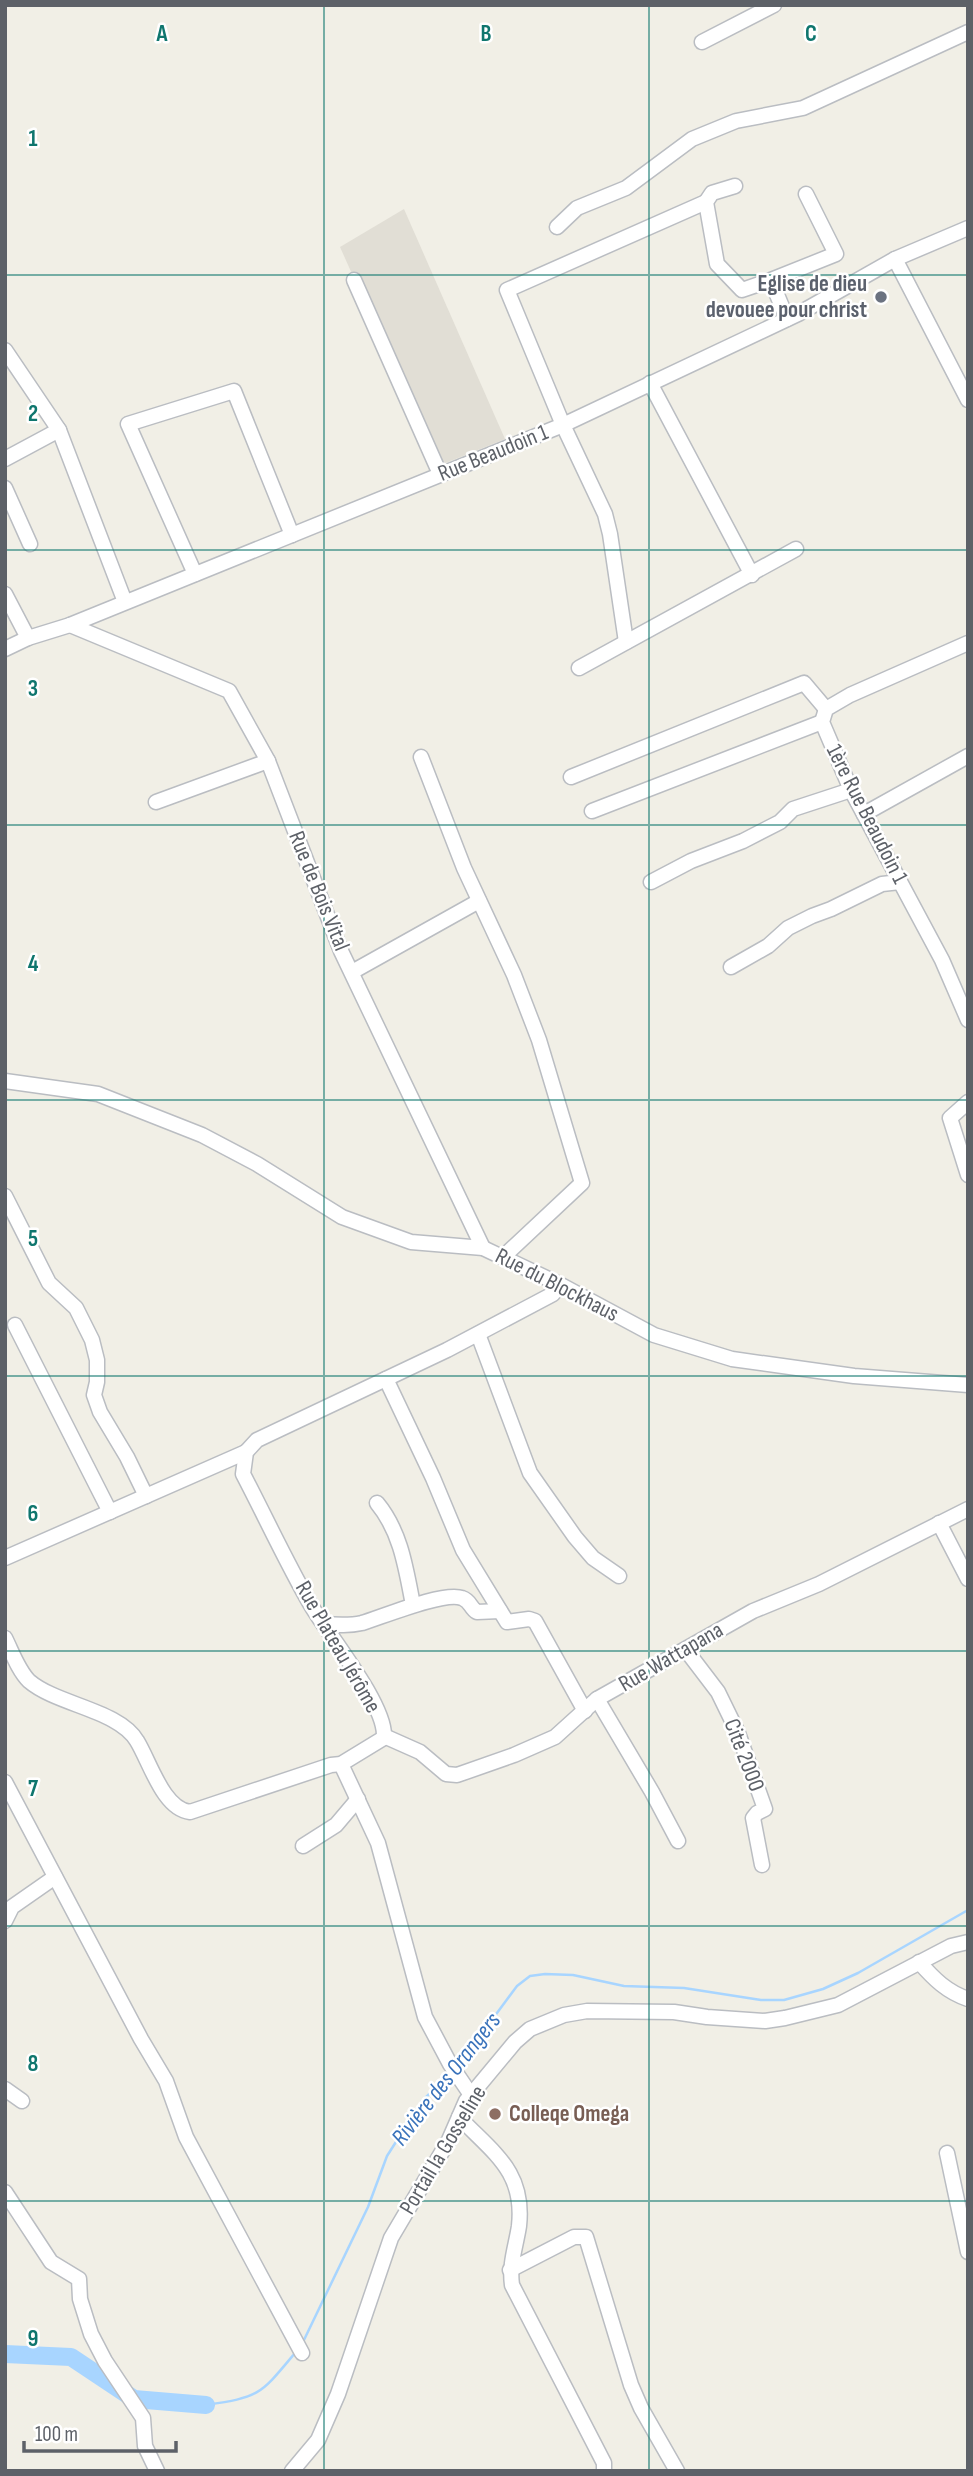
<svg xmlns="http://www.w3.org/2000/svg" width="973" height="2476" viewBox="0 0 973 2476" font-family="'Sofia Sans Condensed',sans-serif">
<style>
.education{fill:#e1ded5}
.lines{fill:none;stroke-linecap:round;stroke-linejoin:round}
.stream{stroke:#a8d5ff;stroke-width:2.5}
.river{stroke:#a8d5ff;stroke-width:18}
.minor-casing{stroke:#babdc2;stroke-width:17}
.minor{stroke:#fff;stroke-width:14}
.grid{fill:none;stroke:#0f766e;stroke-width:2;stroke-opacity:0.55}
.worship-dot{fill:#6b7280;stroke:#fff;stroke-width:2.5}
.education-dot{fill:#8d6e63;stroke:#fff;stroke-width:2.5}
.labels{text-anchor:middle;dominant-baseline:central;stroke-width:5;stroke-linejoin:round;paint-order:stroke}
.worship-label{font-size:23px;font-weight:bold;fill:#5b616d;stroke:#fff;text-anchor:end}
.street-label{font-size:23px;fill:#5d6168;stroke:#fff}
.education-label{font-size:23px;font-weight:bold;fill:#785e54;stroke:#fff;text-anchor:start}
.water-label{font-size:24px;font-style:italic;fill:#3a73bb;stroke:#fff}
.grid-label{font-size:23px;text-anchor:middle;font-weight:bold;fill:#0f766e;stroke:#fff;stroke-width:5;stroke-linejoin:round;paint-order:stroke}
</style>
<rect width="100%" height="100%" fill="#f1efe6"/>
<path class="education" d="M404 209 505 439 438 466 340 247Z"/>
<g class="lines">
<g class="stream">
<path d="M457 2067 517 1986 530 1976 545 1974 573 1975 624 1986 684 1988 761 2000H784L823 1989 858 1973 968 1910"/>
<path d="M303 2342 368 2207 387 2156 422 2101 450 2074"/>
<path d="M206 2405C260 2397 260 2395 295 2353"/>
</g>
<path class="river" d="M5 2354 71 2357 134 2399 206 2405"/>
<g class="minor-casing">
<g id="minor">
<path d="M702 42 774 5"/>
<path d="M735 186 712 193 706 202 717 264 742 290 771 280 787 319"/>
<path d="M557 227 577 208 626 188 692 139 736 121 803 108 968 32"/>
<path d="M895 259 968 400"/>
<path d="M354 280 440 474"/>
<path d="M771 280 836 254 806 194"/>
<path d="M5 350 59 430 125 602"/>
<path d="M650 383 752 575"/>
<path d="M5 459 59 430"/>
<path d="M5 488 30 544"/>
<path d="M195 574 128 424 234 391 292 535"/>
<path d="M5 594 28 638"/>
<path d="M70 625 229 691 268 761 341 951 483 1248"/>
<path d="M626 642 610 534 605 514 563 425 507 290 706 202"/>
<path d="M968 643 850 695 826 709 822 722 851 790 942 960 968 1020"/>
<path d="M5 649 28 638 70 625 563 425 798 314 895 259 968 228"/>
<path d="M579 668 796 549"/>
<path d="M421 757 464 868 514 975 539 1040 582 1183 503 1257"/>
<path d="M571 777 804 683 826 709"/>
<path d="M156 802 268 761"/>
<path d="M592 811 822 722"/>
<path d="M864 814 968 756"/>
<path d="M651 882 691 861 743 841 780 822 793 809 851 790"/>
<path d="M731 967 768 946 788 928 812 916 831 909 882 884 900 882"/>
<path d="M352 972 479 901"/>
<path d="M5 1081 98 1094 202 1135 257 1164 342 1217 411 1242 483 1248 559 1284 654 1335 732 1359 854 1376 968 1385"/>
<path d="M968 1102 950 1118 968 1175"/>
<path d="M5 1196 49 1283 76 1308 92 1340 97 1360V1382L94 1395 100 1412 127 1457 146 1496"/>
<path d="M15 1325 110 1512"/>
<path d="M478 1334 530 1473 575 1537 593 1558 619 1576"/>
<path d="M386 1379 433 1478 463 1550 507 1622 529 1619 535 1621 585 1711"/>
<path d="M377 1503C401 1532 406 1569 413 1605"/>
<path d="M939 1523 968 1579"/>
<path d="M5 1558 246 1452"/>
<path d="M324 1624C337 1625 349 1626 362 1623 382 1617 444 1591 462 1598 471 1601 470 1608 477 1612L500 1611"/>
<path d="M5 1638C12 1652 18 1670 29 1681 57 1705 119 1710 137 1741 150 1762 163 1809 190 1812L331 1765 341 1764 382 1739 384 1736C385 1704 330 1637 312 1607 287 1564 266 1518 243 1474L246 1452 257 1440 447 1350 553 1294 559 1284"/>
<path d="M686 1650 718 1692 738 1733 765 1809 757 1813 753 1818 762 1865"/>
<path d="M597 1699 652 1792 678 1841"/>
<path d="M384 1736 420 1752 446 1774 457 1775 514 1755 555 1737 597 1699 753 1611 819 1584 968 1509"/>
<path d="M341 1764 378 1843 425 2017 450 2064 471 2095"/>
<path d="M5 1782 141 2039 166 2081 186 2137 302 2353"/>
<path d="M303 1846 336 1825 358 1799"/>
<path d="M5 1921 12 1907 55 1877"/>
<path d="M919 1962C934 1979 947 1992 968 1999"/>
<path d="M5 2089 22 2101"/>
<path d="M459 2117C493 2153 525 2171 519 2226 516 2246 509 2264 512 2285L604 2463V2471"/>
<path d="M947 2153 968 2252"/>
<path d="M5 2192 51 2262 79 2279 80 2299 91 2334 105 2361 143 2418 145 2446 157 2471"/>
<path d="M510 2270 574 2237H586L631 2385 641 2408 677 2471"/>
<path d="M292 2471 318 2440 338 2394 391 2238 449 2140 466 2101 515 2042 530 2029 564 2015 587 2011 674 2012 707 2017 765 2021 785 2018 838 2005 951 1946 968 1942"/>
</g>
</g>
<use href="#minor" class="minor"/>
</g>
<path class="grid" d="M324 5V2471M649 5V2471M5 275H968M5 550H968M5 825H968M5 1100H968M5 1376H968M5 1651H968M5 1926H968M5 2201H968"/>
<circle class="worship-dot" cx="881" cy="297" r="7"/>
<circle class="education-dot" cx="495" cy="2114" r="7"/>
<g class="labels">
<g class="worship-label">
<text x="867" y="284">Eglise de dieu<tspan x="867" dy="26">devouee pour christ</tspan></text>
</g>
<g class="street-label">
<text transform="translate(493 453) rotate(-22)">Rue Beaudoin 1</text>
<text transform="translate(867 814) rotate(63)">1ère Rue Beaudoin 1</text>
<text transform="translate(319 891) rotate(68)">Rue de Bois Vital</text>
<text transform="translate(557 1285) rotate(27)">Rue du Blockhaus</text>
<text transform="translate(338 1647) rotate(60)">Rue Plateau Jérôme</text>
<text transform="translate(671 1657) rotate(-30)">Rue Wattapana</text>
<text transform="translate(744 1755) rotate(69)">Cité 2000</text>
<text transform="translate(443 2150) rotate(-59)">Portail la Gosseline</text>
</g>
<g class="education-label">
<text x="509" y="2114">Colleqe Omega</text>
</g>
<g class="water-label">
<text transform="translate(446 2079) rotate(-52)">Rivière des Orangers</text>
</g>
</g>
<g class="grid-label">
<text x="162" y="41">A</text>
<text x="486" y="41">B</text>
<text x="811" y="41">C</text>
<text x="33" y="146">1</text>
<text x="33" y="421">2</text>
<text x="33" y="696">3</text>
<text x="33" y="971">4</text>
<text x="33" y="1246">5</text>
<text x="33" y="1521">6</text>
<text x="33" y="1796">7</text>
<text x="33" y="2071">8</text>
<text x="33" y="2346">9</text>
</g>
<rect width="973" height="2476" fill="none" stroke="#5d6168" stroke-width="14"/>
<path d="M24 2441v10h152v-10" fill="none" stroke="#5d6168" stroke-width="3.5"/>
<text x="35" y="2441" font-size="21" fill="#5d6168" stroke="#ffffff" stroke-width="5" paint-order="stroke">100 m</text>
</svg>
